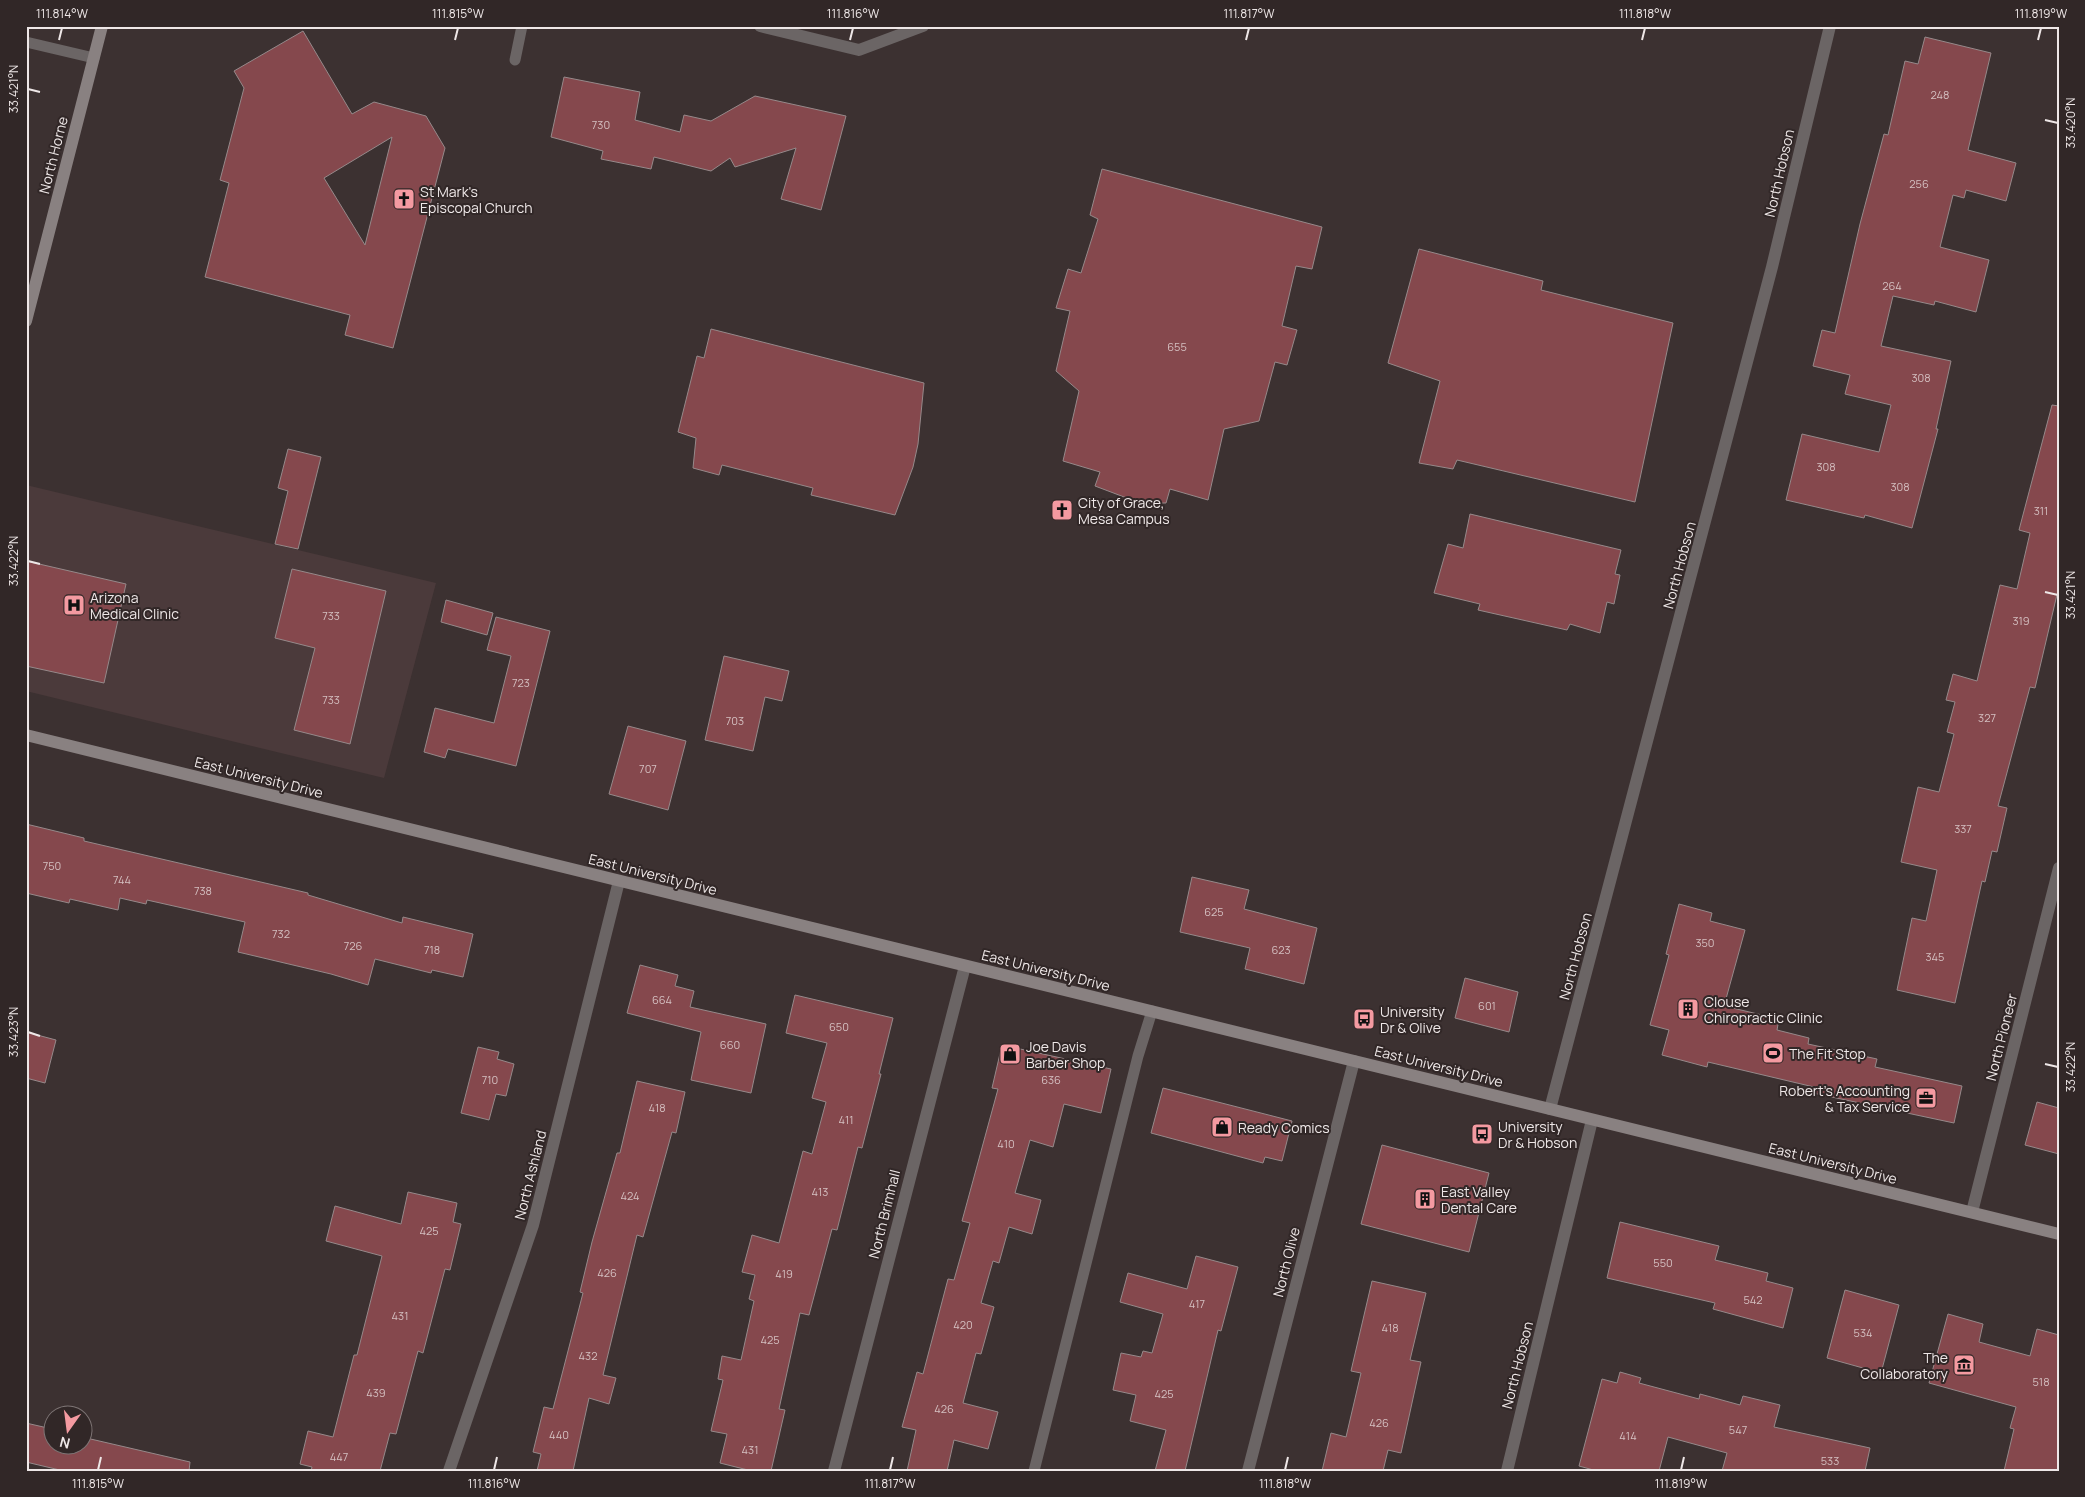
<svg xmlns="http://www.w3.org/2000/svg" width="2085" height="1497" viewBox="0 0 2085 1497" font-family="Manrope,sans-serif">
<style>
.built{fill:#4b3a3b}
.building{fill:#85484d;stroke:#96898a;fill-rule:evenodd}
.lines{fill:none;stroke-linecap:round;stroke-linejoin:round}
.lane{stroke:#6b6565;stroke-width:11}
.street{stroke:#6b6565;stroke-width:12}
.secondary{stroke:#898181;stroke-width:12}
.ticks{fill:none;stroke:#eee7e7;stroke-width:2}
.labels{text-anchor:middle;dominant-baseline:central;stroke-width:4;stroke-linejoin:round;paint-order:stroke}
.number-label{font-size:11px;fill:#d4bfc0}
.street-label{font-size:14px;fill:#eee7e7;stroke:#312727}
.poi-label{font-size:14px;fill:#eee7e7;stroke:#312727;text-anchor:start}
.neatline{fill:none;stroke:#eee7e7;stroke-width:2}
.ticks-label{font-size:12px;text-anchor:middle;fill:#eee7e7}
</style>
<rect width="100%" height="100%" fill="#3c3131"/>
<path class="built" d="M26 485 436 583 384 778 26 691Z"/>
<g class="building">
<path d="M303 31 352 114 374 102 426 116 445 148 393 348 345 335 350 315 205 277 229 183 220 180 244 88 234 71ZM392 137 365 245 324 178Z"/>
<path d="M1925 37 1991 53 1968 150 2016 163 2006 201 1966 190 1964 198 1953 195 1940 247 1989 260 1976 312 1935 301 1934 305 1893 296 1881 346 1951 361 1936 429H1938L1912 528 1865 515 1864 518 1786 500 1802 434 1879 452 1891 405 1845 394 1850 375 1813 366 1822 330 1835 333 1860 224 1884 134 1888 135 1905 61 1918 64Z"/>
<path d="M564 77 640 92 635 120 680 132 684 115 711 121 755 96 846 116 821 210 781 199 796 148 735 167 730 158 711 171 654 157 651 169 601 159 603 151 551 137Z"/>
<path d="M1102 169 1322 227 1312 269 1296 266 1282 326 1297 330 1287 365 1275 362 1259 421 1224 429 1208 500 1170 489 1166 503H1140L1095 486 1100 472 1063 461 1079 391 1056 371 1070 311 1056 308 1068 269 1081 273 1098 219 1090 215Z"/>
<path d="M1419 249 1543 281 1541 290 1673 323 1635 502 1457 460 1453 469 1419 463 1440 381 1388 363Z"/>
<path d="M711 329 924 383 918 444 913 467 895 515 811 495 813 488 722 465 719 475 693 468 696 438 678 432 697 356 704 358Z"/>
<path d="M2052 405 2059 406V586L2035 688 2030 687 1998 806 2007 808 1997 852 1992 851 1985 882 1982 881 1955 1003 1897 990 1912 918 1926 921 1937 870 1901 862 1918 787 1939 792 1954 734 1947 732 1955 702 1946 700 1953 674 1977 681 2000 585 2017 589 2030 533 2019 530Z"/>
<path d="M288 449 321 457 298 549 275 544 288 491 278 488Z"/>
<path d="M1470 514 1621 550 1615 574 1620 575 1614 604 1607 602 1600 633 1570 624 1567 630 1478 610 1480 604 1434 593 1448 544 1463 548Z"/>
<path d="M26 561 126 584 104 683 26 666Z"/>
<path d="M292 569 386 591 350 744 294 730 315 648 275 638Z"/>
<path d="M446 600 493 613 487 635 441 622Z"/>
<path d="M496 617 550 631 516 766 448 749 445 758 424 752 435 708 494 723 511 656 487 650Z"/>
<path d="M724 656 789 671 782 701 765 697 753 751 705 740Z"/>
<path d="M628 726 686 741 668 810 609 794Z"/>
<path d="M26 824 84 838V841L308 893V895L402 923 403 917 473 934 463 977 432 970 431 973 375 959 368 985 331 974 238 952 245 922 147 900 146 904 120 898 118 910 70 899 69 903 26 893Z"/>
<path d="M1192 877 1249 890 1244 909 1317 928 1304 984 1245 969 1250 948 1180 932Z"/>
<path d="M1679 904 1712 913 1710 921 1745 930 1724 1006 1779 1019 1777 1030 1809 1038 1808 1044 1877 1059 1875 1067 1962 1086 1954 1123 1813 1093 1814 1087 1708 1062 1707 1067 1662 1055 1669 1030 1650 1025 1669 955 1666 954Z"/>
<path d="M640 965 678 975 675 986 694 991 690 1007 766 1024 751 1093 691 1080 701 1032 627 1013Z"/>
<path d="M1465 978 1518 992 1509 1032 1455 1018Z"/>
<path d="M795 995 893 1018 879 1074H881L862 1148 858 1147 837 1230 832 1229 809 1315 800 1313 779 1409 785 1410 771 1471H752L720 1463 727 1434 711 1431 723 1380 718 1379 722 1356 741 1360 754 1301 749 1299 755 1275 742 1272 752 1235 779 1243 803 1151 812 1154 826 1102 812 1098 827 1043 786 1033Z"/>
<path d="M26 1032 56 1040 45 1083 26 1078Z"/>
<path d="M1002 1045 1111 1069 1101 1113 1064 1104 1053 1147 1030 1140 1015 1193 1041 1200 1032 1234 1009 1227 999 1263 993 1261 981 1303 994 1307 981 1354 976 1353 963 1403 998 1412 988 1449 954 1440 947 1471H907L916 1430 902 1427 917 1372 923 1374 948 1279 954 1280 970 1223 962 1221 998 1089 992 1088Z"/>
<path d="M478 1047 499 1052 497 1059 514 1064 506 1096 496 1094 489 1120 461 1113Z"/>
<path d="M637 1081 685 1092 676 1133 672 1132 643 1237 637 1235 603 1375 616 1378 609 1404 589 1398 573 1471H537L541 1454 533 1452 544 1407 553 1409 583 1293 580 1292 592 1242 617 1153H620Z"/>
<path d="M1163 1088 1292 1121 1282 1161 1265 1157 1263 1163 1151 1133Z"/>
<path d="M2037 1102 2059 1108V1154L2025 1145Z"/>
<path d="M1382 1145 1489 1173 1469 1252 1361 1224Z"/>
<path d="M408 1192 457 1203 453 1222 461 1224 450 1270 445 1269 423 1353 418 1351 396 1434 390 1433 380 1471H311L312 1467 300 1464 308 1431 333 1437 354 1355H357L382 1256 326 1241 335 1206 401 1224Z"/>
<path d="M1620 1222 1719 1246 1715 1260 1768 1273 1766 1281 1793 1288 1783 1328 1713 1309 1715 1303 1607 1278Z"/>
<path d="M1196 1256 1238 1267 1221 1331 1218 1330 1185 1471H1155L1166 1430 1130 1421 1136 1395 1113 1390 1121 1353 1141 1357 1143 1351 1152 1353 1163 1314 1120 1302 1128 1273 1187 1289Z"/>
<path d="M1372 1281 1426 1293 1410 1360 1421 1362 1401 1453 1388 1450 1383 1471H1322L1331 1433 1346 1437 1361 1373 1351 1371Z"/>
<path d="M1845 1290 1899 1305 1881 1373 1827 1358Z"/>
<path d="M1948 1314 1983 1324 1979 1342 2030 1356 2037 1329 2059 1335V1471H2004L2014 1429 2010 1428 2016 1407 1929 1383Z"/>
<path d="M1620 1372 1641 1378 1639 1383 1699 1399 1700 1394 1740 1405 1743 1396 1780 1405 1774 1427 1870 1448 1865 1471H1722L1727 1453 1668 1437 1659 1471H1597L1579 1466 1602 1379 1617 1383Z"/>
<path d="M26 1423 52 1429V1444H82V1437L190 1462 189 1471H64L26 1462Z"/>
</g>
<g class="lines">
<g class="lane">
<path d="M26 42 94 58"/>
<path d="M515 60 522 26"/>
<path d="M1034 1471 1138 1056 1152 1011"/>
</g>
<g class="street">
<path d="M760 26 859 50 923 26"/>
<path d="M1550 1109 1772 267 1830 26"/>
<path d="M1972 1212 2059 868"/>
<path d="M449 1471 533 1225 619 881"/>
<path d="M834 1471 965 966"/>
<path d="M1248 1471 1354 1061"/>
<path d="M1507 1471 1592 1120"/>
</g>
<g class="secondary">
<path d="M26 321 102 26"/>
<path d="M26 735 2059 1234"/>
</g>
</g>
<path class="ticks" d="M59 40 62 28M455 40 458 28M850 40 853 28M1246 40 1249 28M1642 40 1645 28M2038 40 2041 28M28 89 40 92M2045 120 2058 123M28 561 40 564M2045 592 2058 595M28 1032 40 1036M2045 1064 2058 1067M98 1470 101 1457M494 1470 497 1457M890 1470 893 1457M1285 1470 1288 1457M1681 1470 1684 1457"/>
<defs>
<g id="church-square" transform="scale(1.125)"><rect x="-9" y="-9" width="18" height="18" rx="4" fill="#f49aa1" stroke="#312727"/><path d="M-1.2-6h2.4v3.5h3.3v2.4h-3.3V6h-2.4V-.1h-3.3v-2.4h3.3Z" fill="#111"/></g>
<g id="hospital-square" transform="scale(1.125)"><rect x="-9" y="-9" width="18" height="18" rx="4" fill="#f49aa1" stroke="#312727"/><path d="M-5-5h3v3.5h4V-5h3V5h-3V1.5h-4V5h-3Z" fill="#111"/></g>
<g id="building-square" transform="scale(1.125)"><rect x="-9" y="-9" width="18" height="18" rx="4" fill="#f49aa1" stroke="#312727"/><path d="M-4-6H4V6H1V3H-1V6H-4ZM-2.5-4.3h1.7v1.8h-1.7ZM.8-4.3h1.7v1.8H.8ZM-2.5-1h1.7V.8h-1.7ZM.8-1h1.7V.8H.8Z" fill="#111"/></g>
<g id="bus-square" transform="scale(1.125)"><rect x="-9" y="-9" width="18" height="18" rx="4" fill="#f49aa1" stroke="#312727"/><path d="M-5-6H5V4H4V6H2V4H-2V6H-4V4H-5ZM-3.5-4V0h7V-4ZM-3.5 1.2v1.5H-2V1.2ZM2 1.2v1.5H3.5V1.2Z" fill="#111"/></g>
<g id="stadium-square" transform="scale(1.125)"><rect x="-9" y="-9" width="18" height="18" rx="4" fill="#f49aa1" stroke="#312727"/><path d="M0-5a6.5 5 0 1 0 0 10a6.5 5 0 1 0 0-10ZM-3.5-1.8h7v3.6h-7Z" fill="#111"/></g>
<g id="shop-square" transform="scale(1.125)"><rect x="-9" y="-9" width="18" height="18" rx="4" fill="#f49aa1" stroke="#312727"/><path d="M-5-2.5h2.3a2.7 3.5 0 0 1 5.4 0H5L5.5 6h-11ZM-1.5-2.5h3a1.5 2.3 0 0 0-3 0Z" fill="#111"/></g>
<g id="office-square" transform="scale(1.125)"><rect x="-9" y="-9" width="18" height="18" rx="4" fill="#f49aa1" stroke="#312727"/><path d="M-6-3h4V-5.5h4V-3h4V5H-6ZM-1-4.5V-3h2v-1.5ZM-6 0V1H6V0Z" fill="#111"/></g>
<g id="museum-square" transform="scale(1.125)"><rect x="-9" y="-9" width="18" height="18" rx="4" fill="#f49aa1" stroke="#312727"/><path d="M0-6L6-3V-2H-6V-3ZM-5-1h2V3h-2ZM-1-1h2V3h-2ZM3-1h2V3H3ZM-6 4H6V6H-6Z" fill="#111"/></g>
</defs>
<g fill-rule="evenodd">
<use href="#church-square" x="404" y="199"/>
<use href="#church-square" x="1062" y="510"/>
<use href="#hospital-square" x="74" y="605"/>
<use href="#building-square" x="1688" y="1009"/>
<use href="#bus-square" x="1364" y="1019"/>
<use href="#stadium-square" x="1773" y="1053"/>
<use href="#shop-square" x="1010" y="1054"/>
<use href="#office-square" x="1926" y="1098"/>
<use href="#shop-square" x="1222" y="1127"/>
<use href="#bus-square" x="1482" y="1134"/>
<use href="#building-square" x="1425" y="1199"/>
<use href="#museum-square" x="1964" y="1365"/>
</g>
<g class="labels">
<g class="number-label">
<text x="1940" y="94">248</text>
<text x="601" y="124">730</text>
<text x="1919" y="183">256</text>
<text x="1892" y="285">264</text>
<text x="1177" y="346">655</text>
<text x="1921" y="377">308</text>
<text x="1826" y="466">308</text>
<text x="1900" y="486">308</text>
<text x="2041" y="510">311</text>
<text x="331" y="615">733</text>
<text x="2021" y="620">319</text>
<text x="521" y="682">723</text>
<text x="331" y="699">733</text>
<text x="1987" y="717">327</text>
<text x="735" y="720">703</text>
<text x="648" y="768">707</text>
<text x="1963" y="828">337</text>
<text x="52" y="865">750</text>
<text x="122" y="879">744</text>
<text x="203" y="890">738</text>
<text x="1214" y="911">625</text>
<text x="281" y="933">732</text>
<text x="1705" y="942">350</text>
<text x="353" y="945">726</text>
<text x="432" y="949">718</text>
<text x="1281" y="949">623</text>
<text x="1935" y="956">345</text>
<text x="662" y="999">664</text>
<text x="1487" y="1005">601</text>
<text x="839" y="1026">650</text>
<text x="730" y="1044">660</text>
<text x="490" y="1079">710</text>
<text x="1051" y="1079">636</text>
<text x="657" y="1107">418</text>
<text x="846" y="1119">411</text>
<text x="1006" y="1143">410</text>
<text x="820" y="1191">413</text>
<text x="630" y="1195">424</text>
<text x="429" y="1230">425</text>
<text x="1663" y="1262">550</text>
<text x="607" y="1272">426</text>
<text x="784" y="1273">419</text>
<text x="1753" y="1299">542</text>
<text x="1197" y="1303">417</text>
<text x="400" y="1315">431</text>
<text x="963" y="1324">420</text>
<text x="1390" y="1327">418</text>
<text x="1863" y="1332">534</text>
<text x="770" y="1339">425</text>
<text x="588" y="1355">432</text>
<text x="2041" y="1381">518</text>
<text x="376" y="1392">439</text>
<text x="1164" y="1393">425</text>
<text x="944" y="1408">426</text>
<text x="1379" y="1422">426</text>
<text x="1738" y="1429">547</text>
<text x="559" y="1434">440</text>
<text x="1628" y="1435">414</text>
<text x="750" y="1449">431</text>
<text x="339" y="1456">447</text>
<text x="1830" y="1460">533</text>
</g>
<g class="street-label">
<text transform="translate(53 155) rotate(-76)">North Horne</text>
<text transform="translate(1779 173) rotate(-77)">North Hobson</text>
<text transform="translate(1679 565) rotate(-75)">North Hobson</text>
<text transform="translate(259 777) rotate(14)">East University Drive</text>
<text transform="translate(653 874) rotate(14)">East University Drive</text>
<text transform="translate(1575 956) rotate(-75)">North Hobson</text>
<text transform="translate(1046 970) rotate(14)">East University Drive</text>
<text transform="translate(2001 1037) rotate(-76)">North Pioneer</text>
<text transform="translate(1439 1066) rotate(14)">East University Drive</text>
<text transform="translate(1833 1163) rotate(14)">East University Drive</text>
<text transform="translate(530 1175) rotate(-76)">North Ashland</text>
<text transform="translate(884 1214) rotate(-76)">North Brimhall</text>
<text transform="translate(1286 1262) rotate(-76)">North Olive</text>
<text transform="translate(1517 1365) rotate(-76)">North Hobson</text>
</g>
<g class="poi-label">
<text x="420" y="191">St Mark's<tspan x="420" dy="16">Episcopal Church</tspan></text>
<text x="1078" y="502">City of Grace,<tspan x="1078" dy="16">Mesa Campus</tspan></text>
<text x="90" y="597">Arizona<tspan x="90" dy="16">Medical Clinic</tspan></text>
<text x="1704" y="1001">Clouse<tspan x="1704" dy="16">Chiropractic Clinic</tspan></text>
<text x="1380" y="1011">University<tspan x="1380" dy="16">Dr &amp; Olive</tspan></text>
<text x="1026" y="1046">Joe Davis<tspan x="1026" dy="16">Barber Shop</tspan></text>
<text x="1789" y="1053">The Fit Stop</text>
<text x="1910" y="1090" text-anchor="end">Robert's Accounting<tspan x="1910" dy="16">&amp; Tax Service</tspan></text>
<text x="1498" y="1126">University<tspan x="1498" dy="16">Dr &amp; Hobson</tspan></text>
<text x="1238" y="1127">Ready Comics</text>
<text x="1441" y="1191">East Valley<tspan x="1441" dy="16">Dental Care</tspan></text>
<text x="1948" y="1357" text-anchor="end">The<tspan x="1948" dy="16">Collaboratory</tspan></text>
</g>
</g>
<rect width="2085" height="1497" fill="none" stroke="#312727" stroke-width="55"/>
<g transform="translate(68 1430) rotate(194)"><circle r="24" fill="#312727" stroke="#7d7474"/>
<path d="M0-4L9 19L0 12L-9 19Z" fill="#f49aa1"/>
<text y="-8" font-size="14" font-weight="bold" text-anchor="middle" fill="#eee7e7">N</text>
</g>
<rect x="28" y="28" width="2030" height="1442" class="neatline"/>
<g class="ticks-label">
<text x="62" y="18">111.814°W</text>
<text x="458" y="18">111.815°W</text>
<text x="853" y="18">111.816°W</text>
<text x="1249" y="18">111.817°W</text>
<text x="1645" y="18">111.818°W</text>
<text x="2041" y="18">111.819°W</text>
<text transform="translate(14 89) rotate(-90)" y="4">33.421°N</text>
<text transform="translate(2071 123) rotate(-90)" y="4">33.420°N</text>
<text transform="translate(14 561) rotate(-90)" y="4">33.422°N</text>
<text transform="translate(2071 595) rotate(-90)" y="4">33.421°N</text>
<text transform="translate(14 1032) rotate(-90)" y="4">33.423°N</text>
<text transform="translate(2071 1067) rotate(-90)" y="4">33.422°N</text>
<text x="98" y="1488">111.815°W</text>
<text x="494" y="1488">111.816°W</text>
<text x="890" y="1488">111.817°W</text>
<text x="1285" y="1488">111.818°W</text>
<text x="1681" y="1488">111.819°W</text>
</g>
</svg>
